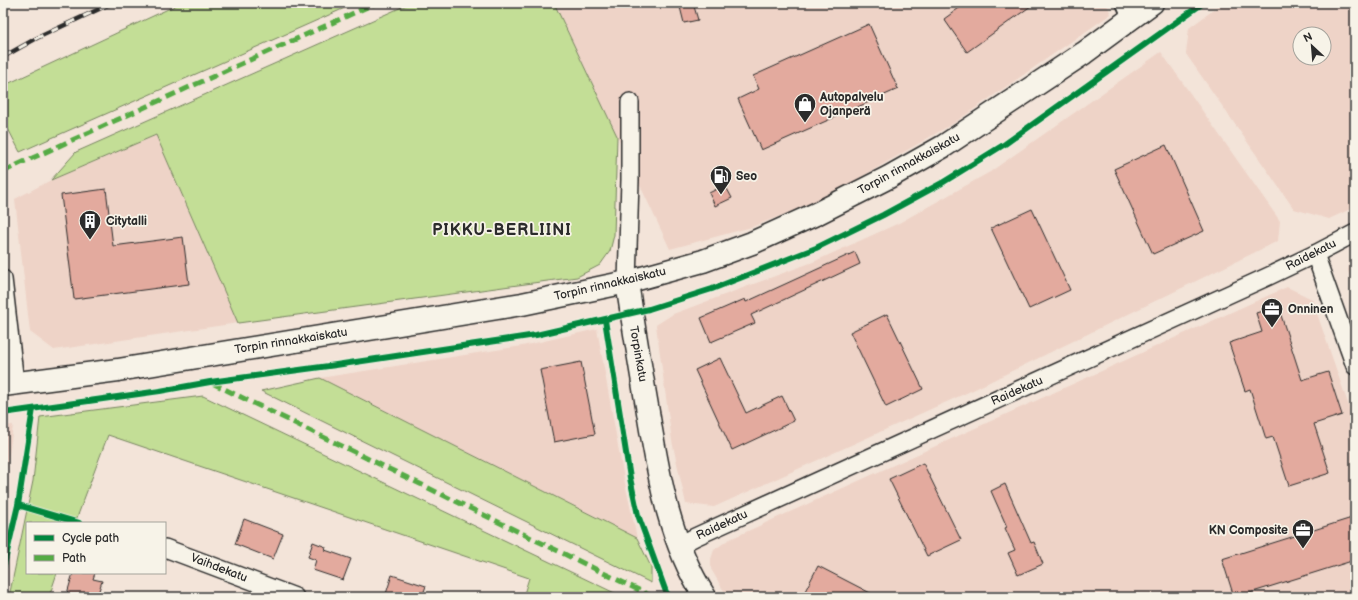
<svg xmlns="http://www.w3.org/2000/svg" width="1358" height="600" viewBox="0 0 1358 600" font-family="'Balsamiq Sans',sans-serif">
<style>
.built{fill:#eed3c7;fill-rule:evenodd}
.green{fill:#c3de96;stroke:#778460}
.building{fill:#e3aa9e;stroke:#2b2b2b}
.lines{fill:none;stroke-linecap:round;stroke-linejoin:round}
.street-casing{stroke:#2b2b2b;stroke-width:20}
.secondary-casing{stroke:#2b2b2b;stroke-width:25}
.street{stroke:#f7f3e8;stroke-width:17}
.secondary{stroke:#f7f3e8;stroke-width:22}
.rail-casing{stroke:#2b2b2b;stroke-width:4.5}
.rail{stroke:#f7f3e8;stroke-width:3;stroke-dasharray:9;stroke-linecap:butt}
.quiet{stroke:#54ab44;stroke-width:5;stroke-dasharray:10 5;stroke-linecap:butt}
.cycleway-casing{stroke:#f7f3e8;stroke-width:8}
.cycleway{stroke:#00873e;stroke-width:6}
.labels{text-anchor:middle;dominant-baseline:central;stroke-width:3.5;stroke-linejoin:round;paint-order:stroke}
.poi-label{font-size:12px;font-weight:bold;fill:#2b2b2b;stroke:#f7f3e8;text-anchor:start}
.street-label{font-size:12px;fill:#2b2b2b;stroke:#f7f3e8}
.district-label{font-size:16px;font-weight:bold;letter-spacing:1px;fill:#2b2b2b;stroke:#f7f3e8}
</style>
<rect width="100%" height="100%" fill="#f3e4d9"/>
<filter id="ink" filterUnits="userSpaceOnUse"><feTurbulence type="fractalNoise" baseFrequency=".025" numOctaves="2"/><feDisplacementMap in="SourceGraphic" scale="8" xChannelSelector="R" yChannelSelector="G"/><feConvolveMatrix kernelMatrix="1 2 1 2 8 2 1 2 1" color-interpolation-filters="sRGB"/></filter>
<g filter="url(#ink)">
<g class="built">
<path d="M554 3H1106L1111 14 954 123 825 198 752 227 670 249Z"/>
<path d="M1223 3H1355V207L1329 219 1294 209 1186 54 1189 28ZM1300 34H1324V58H1300Z"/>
<path d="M1161 52 1280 221 1278 241 973 390 714 507 686 504 672 441 656 325 673 314 813 262 899 223 990 172Z"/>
<path d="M156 135 238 323 54 350 30 332 15 199 51 180Z"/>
<path d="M1354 248H1355V294L1348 270Z"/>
<path d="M1287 287 1312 299 1355 424V597H729L722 588 711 569V559L714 550 728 540Z"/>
<path d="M597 329 624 479 637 538 320 378 522 346Z"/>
<path d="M13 425 10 448 3 486V426Z"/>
</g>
<g class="green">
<path d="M181 3H356L20 152 3 119V86Z"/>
<path d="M411 3H554L617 136 614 235 610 251 600 265 577 277 238 323 156 135 51 180 76 152Z"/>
<path d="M320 378 637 538 651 567V583L261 391Z"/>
<path d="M203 396 623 597H523L529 578 108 435 75 523H27V573H57L49 597H9L33 481 40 417Z"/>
</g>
<g class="building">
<path d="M679 3H693L698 20 684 23Z"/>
<path d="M966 3H1035L967 52 944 19Z"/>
<path d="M869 24 898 89 761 150 738 99 759 89 753 76Z"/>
<path d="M1166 145 1204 231 1153 254 1114 169Z"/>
<path d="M725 185 732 198 715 206 709 193Z"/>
<path d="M106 189 113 246 183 237 189 284 74 299 61 195Z"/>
<path d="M1032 209 1070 290 1029 309 991 228Z"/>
<path d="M855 252 860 264 751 315 755 323 711 342 701 318 745 299 746 302Z"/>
<path d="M1278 306 1302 380 1328 372 1342 415 1314 424 1330 473 1289 486 1273 437 1266 439 1250 389 1245 391 1229 343 1262 332 1256 313Z"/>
<path d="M887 314 923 389 886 407 850 332Z"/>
<path d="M720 358 746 413 782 396 794 421 732 450 695 370Z"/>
<path d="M581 362 595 434 554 442 540 370Z"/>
<path d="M923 463 961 540 927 556 889 479Z"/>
<path d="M1005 484 1031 543 1034 542 1043 564 1018 575 1008 553 1015 550 1005 528 1007 527 991 491Z"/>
<path d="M1355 517V560L1237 597H1234L1222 559Z"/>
<path d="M244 519 283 534 273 559 235 544Z"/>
<path d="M313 542 326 547 325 550 351 559 343 580 313 570 316 560 308 557Z"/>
<path d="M818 566 878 597H802Z"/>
<path d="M73 573H95L93 579 102 581 97 597H66Z"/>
<path d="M392 575 426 586 422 597H385Z"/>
</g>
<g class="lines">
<g class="street-casing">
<g id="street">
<path d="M1125 3 1132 19"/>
<path d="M1315 254 1355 366"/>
<path d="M3 279 15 383"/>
<path d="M627 282 630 180V102"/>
<path d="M678 546 695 537 1269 276 1315 254 1355 233"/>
<path d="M165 548 295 597"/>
</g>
</g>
<g class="secondary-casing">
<g id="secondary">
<path d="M627 282C633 323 640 365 647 406 658 472 668 540 705 597"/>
<path d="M3 385 118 370 522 304 627 282 703 261 752 243 818 213 889 177 944 146 1084 53 1152 3"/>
</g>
</g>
<use href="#street" class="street"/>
<use href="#secondary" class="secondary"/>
<g class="rail-casing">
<path id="rail" d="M3 57 37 38 112 3"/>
</g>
<use href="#rail" class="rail"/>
<g class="quiet">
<path d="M3 172 19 164 376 3"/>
<path d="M212 383 653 597"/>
</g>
<g class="cycleway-casing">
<g id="cycleway">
<path d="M605 320 630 478 638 515 666 592 670 597"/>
<path d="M3 413 160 391 210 382 336 365 536 335 649 309 712 289 816 248 883 215 942 183 1005 144 1203 3"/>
<path d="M18 505 79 523"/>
<path d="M3 569 18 505 33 409"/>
</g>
</g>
<use href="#cycleway" class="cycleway"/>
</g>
</g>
<defs>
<g id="shop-pin" transform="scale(1.15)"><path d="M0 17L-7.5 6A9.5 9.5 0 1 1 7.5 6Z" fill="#2b2b2b" stroke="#f7f3e8"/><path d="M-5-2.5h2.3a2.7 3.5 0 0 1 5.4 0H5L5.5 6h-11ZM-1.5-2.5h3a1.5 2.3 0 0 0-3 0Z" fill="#fff"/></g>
<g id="fuel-pin" transform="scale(1.15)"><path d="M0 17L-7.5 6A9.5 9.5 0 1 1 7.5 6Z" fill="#2b2b2b" stroke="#f7f3e8"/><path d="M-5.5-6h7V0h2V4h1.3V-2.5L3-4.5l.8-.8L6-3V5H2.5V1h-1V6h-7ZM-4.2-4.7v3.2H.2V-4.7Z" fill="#fff"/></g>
<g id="building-pin" transform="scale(1.15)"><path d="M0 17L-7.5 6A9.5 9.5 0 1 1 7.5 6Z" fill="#2b2b2b" stroke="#f7f3e8"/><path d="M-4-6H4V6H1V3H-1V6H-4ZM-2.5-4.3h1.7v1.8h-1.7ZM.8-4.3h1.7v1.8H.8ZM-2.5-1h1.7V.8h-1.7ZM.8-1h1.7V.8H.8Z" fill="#fff"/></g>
<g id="office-pin" transform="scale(1.15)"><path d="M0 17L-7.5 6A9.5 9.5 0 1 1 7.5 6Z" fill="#2b2b2b" stroke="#f7f3e8"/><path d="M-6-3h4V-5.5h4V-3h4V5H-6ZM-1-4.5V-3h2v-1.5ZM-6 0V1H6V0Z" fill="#fff"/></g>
</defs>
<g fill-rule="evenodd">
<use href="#shop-pin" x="805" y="104"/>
<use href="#fuel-pin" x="721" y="176"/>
<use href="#building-pin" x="90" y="221"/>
<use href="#office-pin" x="1272" y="309"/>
<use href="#office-pin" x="1303" y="530"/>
</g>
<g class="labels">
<g class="poi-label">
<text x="820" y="97">Autopalvelu<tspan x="820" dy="14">Ojanperä</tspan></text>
<text x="736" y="176">Seo</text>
<text x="106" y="221">Citytalli</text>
<text x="1288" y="309">Onninen</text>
<text x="1288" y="530" text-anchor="end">KN Composite</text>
</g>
<g class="street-label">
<text transform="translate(909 164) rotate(-29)">Torpin rinnakkaiskatu</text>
<text transform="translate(1311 255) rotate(-27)">Raidekatu</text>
<text transform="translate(610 284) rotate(-13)">Torpin rinnakkaiskatu</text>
<text transform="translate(291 341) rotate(-9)">Torpin rinnakkaiskatu</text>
<text transform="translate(638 354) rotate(80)">Torpinkatu</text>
<text transform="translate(1017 391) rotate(-24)">Raidekatu</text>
<text transform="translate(722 525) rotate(-25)">Raidekatu</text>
<text transform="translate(219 568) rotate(21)">Vaihdekatu</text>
</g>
<g class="district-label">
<text x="502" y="230">PIKKU-BERLIINI</text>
</g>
</g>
<rect width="1358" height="600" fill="none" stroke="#f7f3e8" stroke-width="16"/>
<rect x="8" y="8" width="1342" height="584" fill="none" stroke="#2b2b2b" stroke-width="1.5" filter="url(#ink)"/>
<rect x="26" y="522" width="140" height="52" fill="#f7f3e8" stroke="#a5a39c"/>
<rect x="34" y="535" width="20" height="6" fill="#00873e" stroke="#a5a39c"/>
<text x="62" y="542" font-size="12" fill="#2b2b2b">Cycle path</text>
<rect x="34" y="555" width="20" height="6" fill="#54ab44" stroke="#a5a39c"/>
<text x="62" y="562" font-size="12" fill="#2b2b2b">Path</text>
<g transform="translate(1312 46) rotate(334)"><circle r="19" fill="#f7f3e8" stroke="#a5a39c"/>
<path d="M0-3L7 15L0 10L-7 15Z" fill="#2b2b2b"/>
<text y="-6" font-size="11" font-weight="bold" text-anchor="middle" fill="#2b2b2b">N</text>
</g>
</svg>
